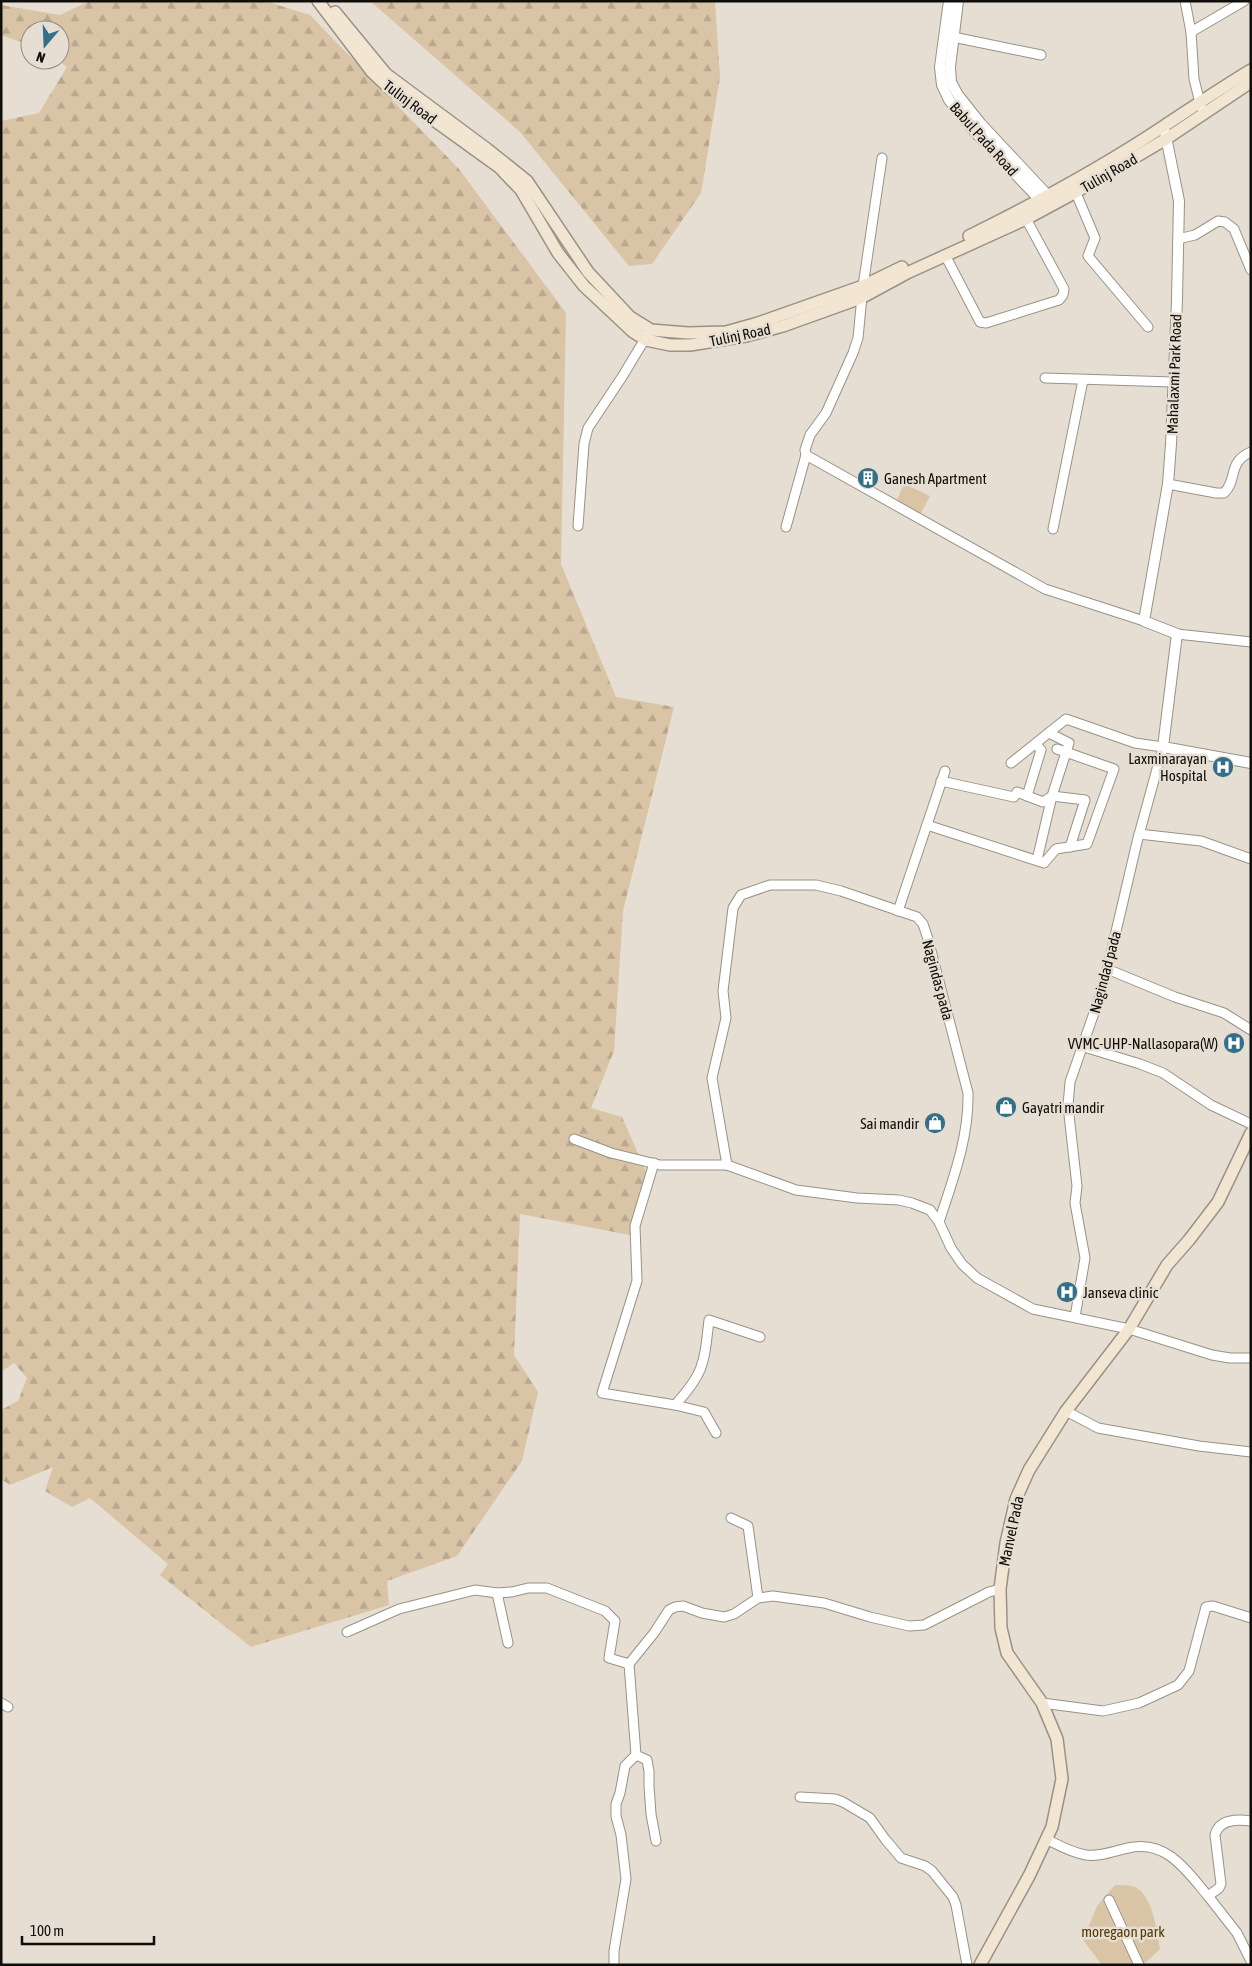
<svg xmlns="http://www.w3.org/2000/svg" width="1252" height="1966" viewBox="0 0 1252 1966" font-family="'Asap Condensed',sans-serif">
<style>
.green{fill:#d9c4a6}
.forest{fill:url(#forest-firs)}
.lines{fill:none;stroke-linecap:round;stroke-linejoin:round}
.minor-casing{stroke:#999287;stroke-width:11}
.tertiary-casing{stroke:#999287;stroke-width:12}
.secondary-casing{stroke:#999287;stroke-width:14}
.minor{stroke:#fff;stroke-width:9}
.tertiary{stroke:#fff;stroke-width:10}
.secondary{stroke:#f2e5d1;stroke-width:11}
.labels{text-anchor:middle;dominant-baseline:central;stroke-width:5;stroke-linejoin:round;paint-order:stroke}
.street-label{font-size:15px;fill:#100e0a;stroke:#e6ded2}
.poi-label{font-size:15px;fill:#100e0a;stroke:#e6ded2;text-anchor:start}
.park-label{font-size:15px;fill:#553a09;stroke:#e6ded2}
</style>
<defs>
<pattern id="forest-firs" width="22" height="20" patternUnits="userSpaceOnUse" patternTransform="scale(1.25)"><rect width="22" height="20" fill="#d9c4a6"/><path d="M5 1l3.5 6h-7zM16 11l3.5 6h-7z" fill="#b9a78e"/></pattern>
</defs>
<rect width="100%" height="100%" fill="#e6ded2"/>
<g class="green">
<path d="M904 484 930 496 920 515 897 500Z"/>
<path d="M1115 1885C1121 1885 1129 1885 1135 1887 1153 1896 1157 1931 1160 1949L1143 1965H1102L1083 1940 1097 1906Z"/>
</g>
<g class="forest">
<path d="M89 1H265L310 15 459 169 566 313 561 564 616 697 674 707 623 911 614 1051 591 1108 622 1117 646 1172 630 1235 520 1214 514 1355 538 1392 522 1461 457 1556 387 1581 389 1605 251 1647 160 1575 168 1564 90 1498 72 1507 45 1491 53 1467 10 1485 1 1479V1410L18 1401 27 1378 14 1363 1 1372V121L39 113 67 67 57 60H60V30H30V45L1 35V5L60 15Z"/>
<path d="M370 1H715L720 77 701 193 652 264 629 266 520 132Z"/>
</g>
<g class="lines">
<g class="minor-casing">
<g id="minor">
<path d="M1185 1 1191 32 1194 79 1201 107"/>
<path d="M1191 32 1244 1"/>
<path d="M953 37 1041 55"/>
<path d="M882 158 863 286 858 338 853 353 826 413 810 435 805 450 806 455 1045 589 1144 621"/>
<path d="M1073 186 1095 238 1088 256 1148 327"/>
<path d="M1178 239 1195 235 1218 221 1225 222 1234 229 1251 270"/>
<path d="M945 255 980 322 986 323 1059 300 1063 295 1064 289 1024 215"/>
<path d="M1045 378 1173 382"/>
<path d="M1168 484 1216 493H1224C1238 480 1227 462 1251 452"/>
<path d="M578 526 584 444 588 428 622 377 648 334"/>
<path d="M786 527 806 455"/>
<path d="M1053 529 1083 380"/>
<path d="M1177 634 1251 642"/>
<path d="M1011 763 1066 719 1135 743 1163 747 1137 842 1103 987 1070 1082 1068 1106 1077 1186 1075 1203 1085 1258 1075 1317"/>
<path d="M941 781 1014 797 1017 792 1043 802 1052 796 1085 800 1070 847"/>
<path d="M1027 796 1041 750 1036 744"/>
<path d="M927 825 1044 863 1056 849 1087 844 1114 769 1057 749"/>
<path d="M1139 834 1201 841 1251 859"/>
<path d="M1037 860 1052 796 1069 743 1049 733"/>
<path d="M898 911 945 771"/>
<path d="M1107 969 1175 997 1224 1013 1251 1030"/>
<path d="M1084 1047 1140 1064 1163 1073 1211 1105 1251 1124"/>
<path d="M574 1139 611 1153 660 1165H727L796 1190 857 1198 899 1200 912 1203 930 1210 939 1222 951 1248 962 1264 977 1278 1033 1309 1129 1329 1212 1355 1230 1358H1251"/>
<path d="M654 1163 635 1226 637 1281 602 1393 675 1405C705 1372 704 1363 709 1320L760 1337"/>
<path d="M727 1165 712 1078 726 1018 723 991 733 908 741 895 770 885H816L841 891 917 917 923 924 928 939 968 1093C969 1138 953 1179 939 1222"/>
<path d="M675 1405 704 1412 716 1433"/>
<path d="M1066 1411 1098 1428 1199 1446 1251 1452"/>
<path d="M731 1518 748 1526 758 1598"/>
<path d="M497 1593 508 1643"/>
<path d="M347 1632 399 1609 475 1590 497 1593 512 1592 528 1588H547L605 1611 615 1621 609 1658 629 1664"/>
<path d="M1 1703 8 1707"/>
<path d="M1042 1703 1103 1711 1139 1703 1178 1685 1189 1671 1206 1607 1213 1606 1251 1618"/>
<path d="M800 1797 835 1799 843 1802 870 1818 885 1839 901 1858 925 1866 932 1871 953 1897 956 1905 967 1965"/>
<path d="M1046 1839C1058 1845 1072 1853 1086 1855 1099 1857 1114 1851 1128 1848 1166 1839 1186 1870 1208 1896L1219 1888 1221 1884 1215 1835C1219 1819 1237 1819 1251 1821"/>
<path d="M656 1841 651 1814 649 1786V1771L647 1760 636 1755 629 1664 654 1633 669 1610 675 1607 683 1606 702 1613 724 1617 734 1614 758 1598 773 1596 824 1603 870 1617 909 1626 924 1625 989 1592 1000 1589"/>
<path d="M1208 1896 1237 1933 1251 1961"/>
<path d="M1109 1900 1139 1965"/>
<path d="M614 1965V1951L626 1879 621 1835 616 1816V1804L620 1793 625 1766 636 1755"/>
</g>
</g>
<g class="tertiary-casing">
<g id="tertiary">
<path d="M949 1 940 67 942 85 949 100 973 130 1045 205"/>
<path d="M958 1 950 67 951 82 958 95 981 124 1053 201"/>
<path d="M1165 132 1179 201 1177 300 1171 444 1168 484 1144 621 1177 634 1163 747 1251 763"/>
</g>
</g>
<g class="secondary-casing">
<g id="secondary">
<path d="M318 1 372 72 388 87 499 167 521 190 558 253 584 286 632 331 646 340 670 345H690L746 336 783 326 861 298 907 273 1026 219 1076 192 1166 139 1251 82"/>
<path d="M335 12 386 74 487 149 527 181 588 272 630 317 651 330 688 333 726 332 758 323 863 286 902 267"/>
<path d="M969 236C1034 204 1104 166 1164 126 1193 107 1221 88 1251 70"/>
<path d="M980 1965 1029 1876 1052 1827 1062 1779 1057 1739 1042 1703 1007 1653 1001 1628 1000 1589 1006 1543 1016 1499 1029 1470 1066 1411 1129 1329 1167 1265 1189 1240 1218 1202 1251 1133"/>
</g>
</g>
<use href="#minor" class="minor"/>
<use href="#tertiary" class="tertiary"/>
<use href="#secondary" class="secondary"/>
</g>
<defs>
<g id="building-disc" transform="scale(1.125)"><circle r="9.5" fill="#337087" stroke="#e6ded2"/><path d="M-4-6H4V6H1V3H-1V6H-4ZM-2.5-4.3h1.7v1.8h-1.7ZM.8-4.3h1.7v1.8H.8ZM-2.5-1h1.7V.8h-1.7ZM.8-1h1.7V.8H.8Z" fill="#fff"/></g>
<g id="hospital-disc" transform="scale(1.125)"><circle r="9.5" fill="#337087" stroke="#e6ded2"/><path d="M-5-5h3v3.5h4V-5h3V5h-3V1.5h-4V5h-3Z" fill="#fff"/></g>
<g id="shop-disc" transform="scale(1.125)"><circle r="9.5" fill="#337087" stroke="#e6ded2"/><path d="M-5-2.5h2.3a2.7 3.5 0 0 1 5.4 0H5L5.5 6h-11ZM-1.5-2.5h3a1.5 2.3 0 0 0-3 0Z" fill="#fff"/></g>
</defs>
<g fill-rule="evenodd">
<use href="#building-disc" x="868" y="478"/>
<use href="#hospital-disc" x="1223" y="767"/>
<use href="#hospital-disc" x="1234" y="1043"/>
<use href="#shop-disc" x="1006" y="1107"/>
<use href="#shop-disc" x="935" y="1123"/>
<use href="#hospital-disc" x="1067" y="1292"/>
</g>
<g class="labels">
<g class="street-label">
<text transform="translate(410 102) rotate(37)">Tulinj Road</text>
<text transform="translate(984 139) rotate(48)">Babul Pada Road</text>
<text transform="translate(1109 173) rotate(-30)">Tulinj Road</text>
<text transform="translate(740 335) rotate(-12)">Tulinj Road</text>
<text transform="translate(1174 374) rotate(-88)">Mahalaxmi Park Road</text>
<text transform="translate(1105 972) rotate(-75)">Nagindad pada</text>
<text transform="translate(938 980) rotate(75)">Nagindas pada</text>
<text transform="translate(1011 1531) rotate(-78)">Manvel Pada</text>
</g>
<g class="poi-label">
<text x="884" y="478">Ganesh Apartment</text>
<text x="1207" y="758" text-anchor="end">Laxminarayan<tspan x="1207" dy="17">Hospital</tspan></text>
<text x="1218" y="1043" text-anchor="end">VVMC-UHP-Nallasopara(W)</text>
<text x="1022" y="1107">Gayatri mandir</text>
<text x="919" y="1123" text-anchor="end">Sai mandir</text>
<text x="1083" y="1292">Janseva clinic</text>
</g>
<g class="park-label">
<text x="1123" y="1931">moregaon park</text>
</g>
</g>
<rect width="1252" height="1966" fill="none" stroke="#100e0a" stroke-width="5"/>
<g transform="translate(45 45) rotate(199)"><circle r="24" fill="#e6ded2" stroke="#908b82"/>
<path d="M0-4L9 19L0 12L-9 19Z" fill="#337087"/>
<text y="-8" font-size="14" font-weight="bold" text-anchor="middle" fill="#100e0a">N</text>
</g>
<path d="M22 1936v8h132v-8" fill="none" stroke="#100e0a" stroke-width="2.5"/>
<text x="30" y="1936" font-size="15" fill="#100e0a" stroke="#e6ded2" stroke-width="4" paint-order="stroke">100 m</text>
</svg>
